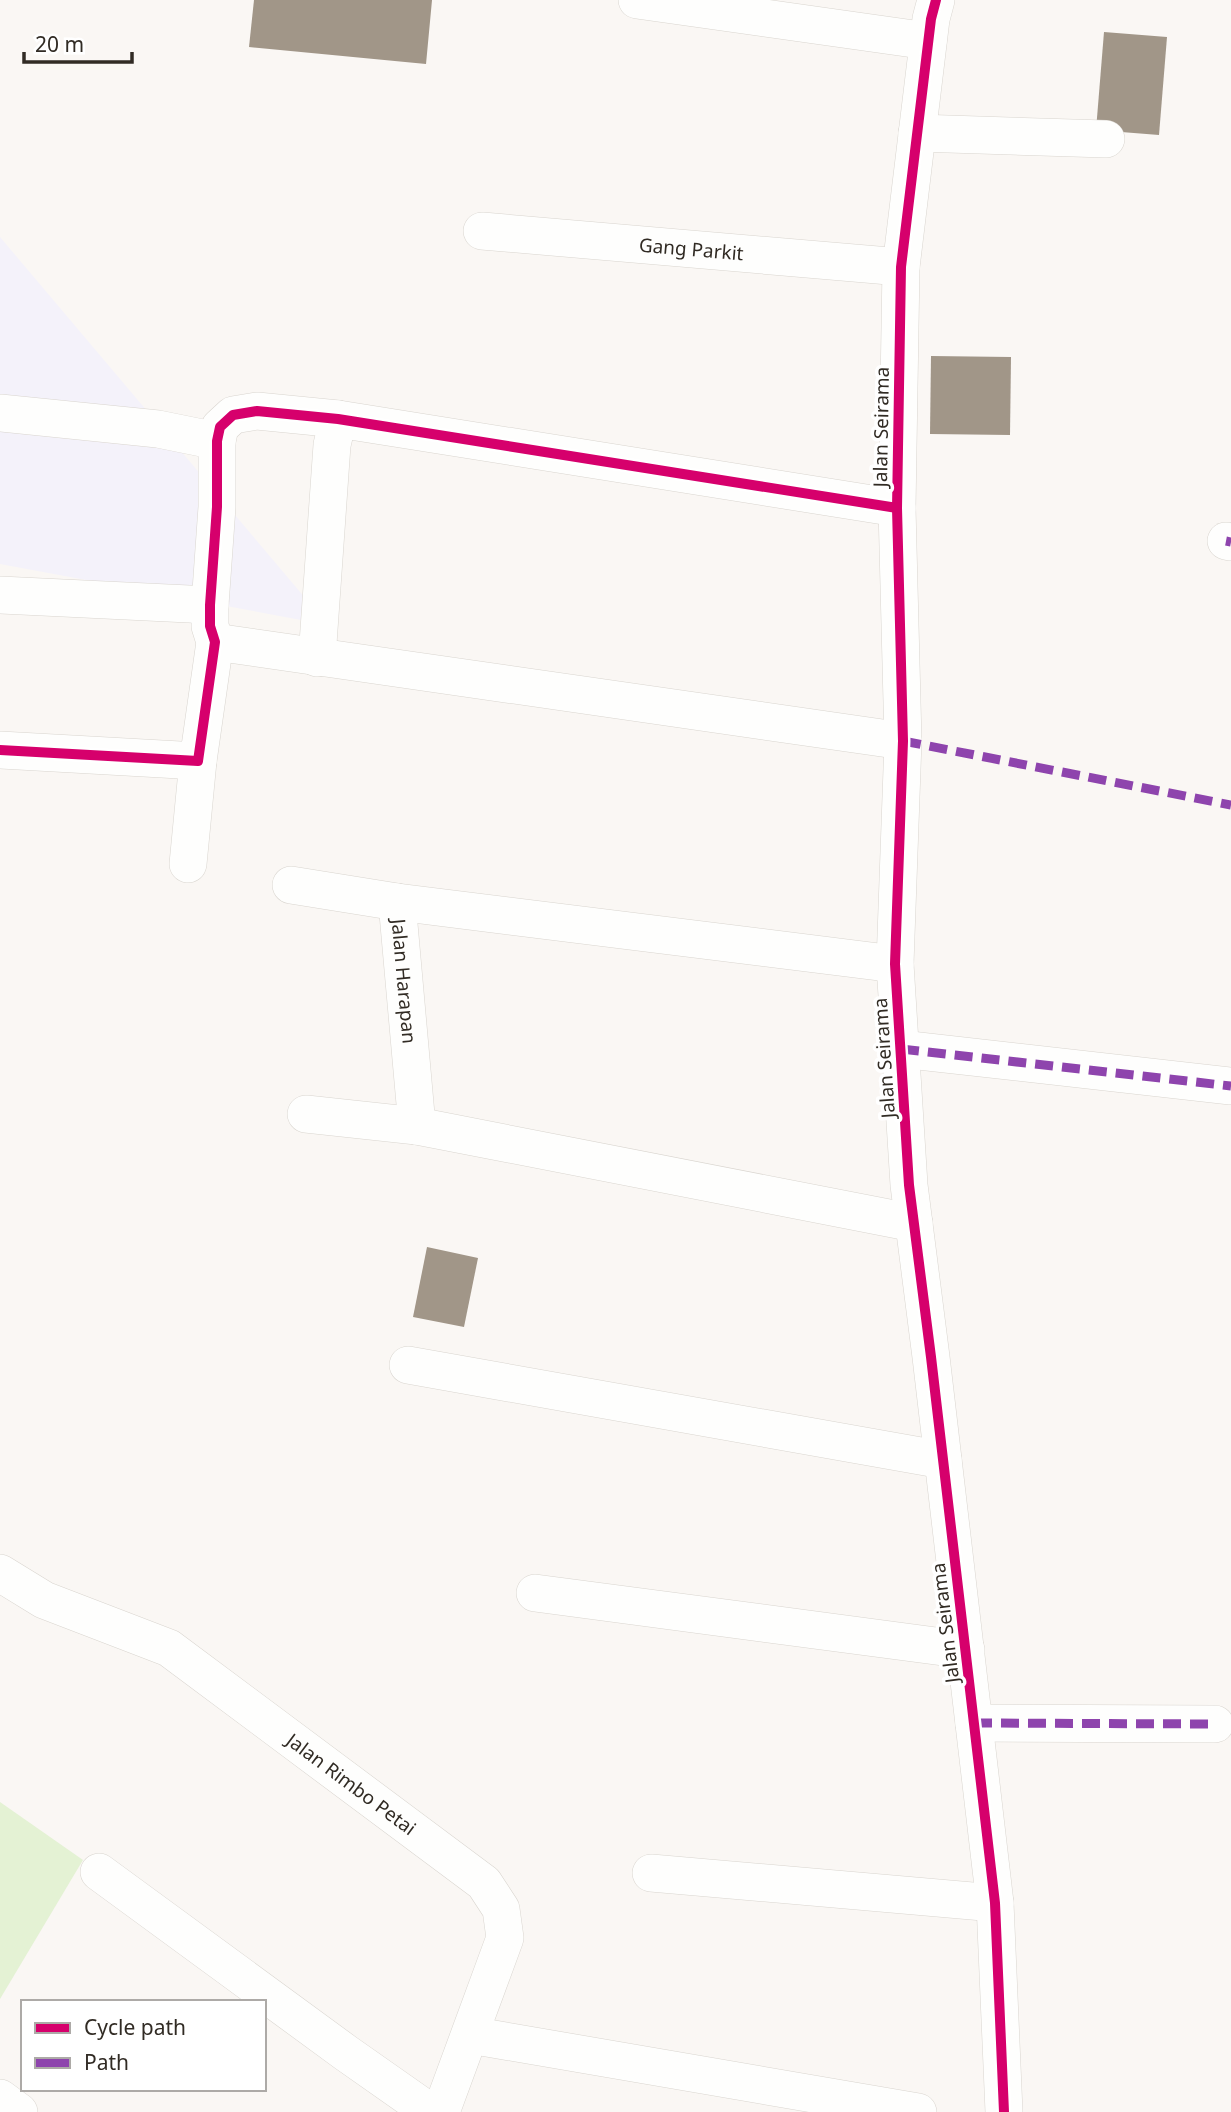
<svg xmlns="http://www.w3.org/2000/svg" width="1231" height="2112" viewBox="0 0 1231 2112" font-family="'Noto Sans',sans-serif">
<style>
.industrial{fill:#f4f2fa}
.green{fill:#e4f2d4}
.building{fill:#a19688}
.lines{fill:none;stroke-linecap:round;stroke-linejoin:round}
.minor-casing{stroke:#d9d5cf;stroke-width:38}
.minor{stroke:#fefefd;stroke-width:37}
.quiet{stroke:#8e44ad;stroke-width:9;stroke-dasharray:18 9;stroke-linecap:butt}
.cycleway-casing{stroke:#fff;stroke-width:15}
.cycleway{stroke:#d6006c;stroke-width:10}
.labels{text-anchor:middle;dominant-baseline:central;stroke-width:7;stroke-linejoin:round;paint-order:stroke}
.street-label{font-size:19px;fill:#312b24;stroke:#fff}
</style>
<rect width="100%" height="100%" fill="#faf7f4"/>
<path class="industrial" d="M0 237 328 625 0 564Z"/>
<path class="green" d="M0 1802 83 1860 0 1999Z"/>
<g class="building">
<path d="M254 0H432L426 64 249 47Z"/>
<path d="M1104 32 1167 37 1159 135 1096 130Z"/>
<path d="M931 356 1011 357 1010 435 930 434Z"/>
<path d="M427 1247 478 1258 464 1327 413 1317Z"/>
</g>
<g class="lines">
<g class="minor-casing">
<g id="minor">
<path d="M637 0 928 41"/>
<path d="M936 0 931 19 901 267 897 508 903 741 895 964 909 1185 931 1357 995 1903 1004 2112"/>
<path d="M917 133 1106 139"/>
<path id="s1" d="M482 231 901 267"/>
<path d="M0 413 158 429 217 441"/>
<path d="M1226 541 1231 542"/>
<path d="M0 595 210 605"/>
<path d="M215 642 903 741"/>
<path d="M317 658 332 445 338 419"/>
<path d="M0 750 198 761 215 642 210 626V605L217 507V441L220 427 233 415 257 411 338 419 897 508"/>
<path d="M188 864 198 761"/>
<path id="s2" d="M291 885 397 902 417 1126"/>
<path d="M397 902 895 964"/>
<path d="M901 1049 1231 1086"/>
<path d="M306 1114 417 1126 914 1223"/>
<path d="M408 1365 943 1460"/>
<path id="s3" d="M0 1573 44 1600 169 1648 484 1883 501 1909 505 1938 441 2112"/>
<path d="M535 1593 966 1650"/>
<path d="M974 1723 1215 1724"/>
<path d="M99 1872 346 2053 430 2112"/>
<path d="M651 1873 995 1903"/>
<path d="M470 2035 918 2112"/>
<path d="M0 2098 19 2112"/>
</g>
</g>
<use href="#minor" class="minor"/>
<g class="quiet">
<path d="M1226 541 1231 542"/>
<path d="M903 741 1231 805"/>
<path d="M901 1049 1231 1086"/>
<path d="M974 1723 1215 1724"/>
</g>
<g class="cycleway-casing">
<g id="cycleway">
<path d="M936 0 931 19 901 267 897 508 903 741 895 964 909 1185 931 1357 995 1903 1004 2112"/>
<path d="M0 750 198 761 215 642 210 626V605L217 507V441L220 427 233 415 257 411 338 419 897 508"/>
</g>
</g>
<use href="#cycleway" class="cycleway"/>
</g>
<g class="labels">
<g class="street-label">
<text stroke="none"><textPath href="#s1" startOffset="210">Gang Parkit</textPath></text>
<text transform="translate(881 427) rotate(-89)">Jalan Seirama</text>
<text stroke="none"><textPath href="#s2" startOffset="187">Jalan Harapan</textPath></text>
<text transform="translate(884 1058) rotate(-94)">Jalan Seirama</text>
<text transform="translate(945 1623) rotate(-97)">Jalan Seirama</text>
<text stroke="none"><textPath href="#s3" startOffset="413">Jalan Rimbo Petai</textPath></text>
</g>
</g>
<rect x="21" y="2000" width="245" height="91" fill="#ffffff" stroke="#adaaa7" stroke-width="2"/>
<rect x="35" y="2023" width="35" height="10" fill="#d6006c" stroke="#adaaa7" stroke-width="2"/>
<text x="84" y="2035" font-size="21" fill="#312b24">Cycle path</text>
<rect x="35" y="2058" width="35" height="10" fill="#8e44ad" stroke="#adaaa7" stroke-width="2"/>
<text x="84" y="2070" font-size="21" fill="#312b24">Path</text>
<path d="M24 52v10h108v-10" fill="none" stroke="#312b24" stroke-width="3.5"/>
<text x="35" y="52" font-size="21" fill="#312b24" stroke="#ffffff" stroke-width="5" paint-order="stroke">20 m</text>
</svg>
